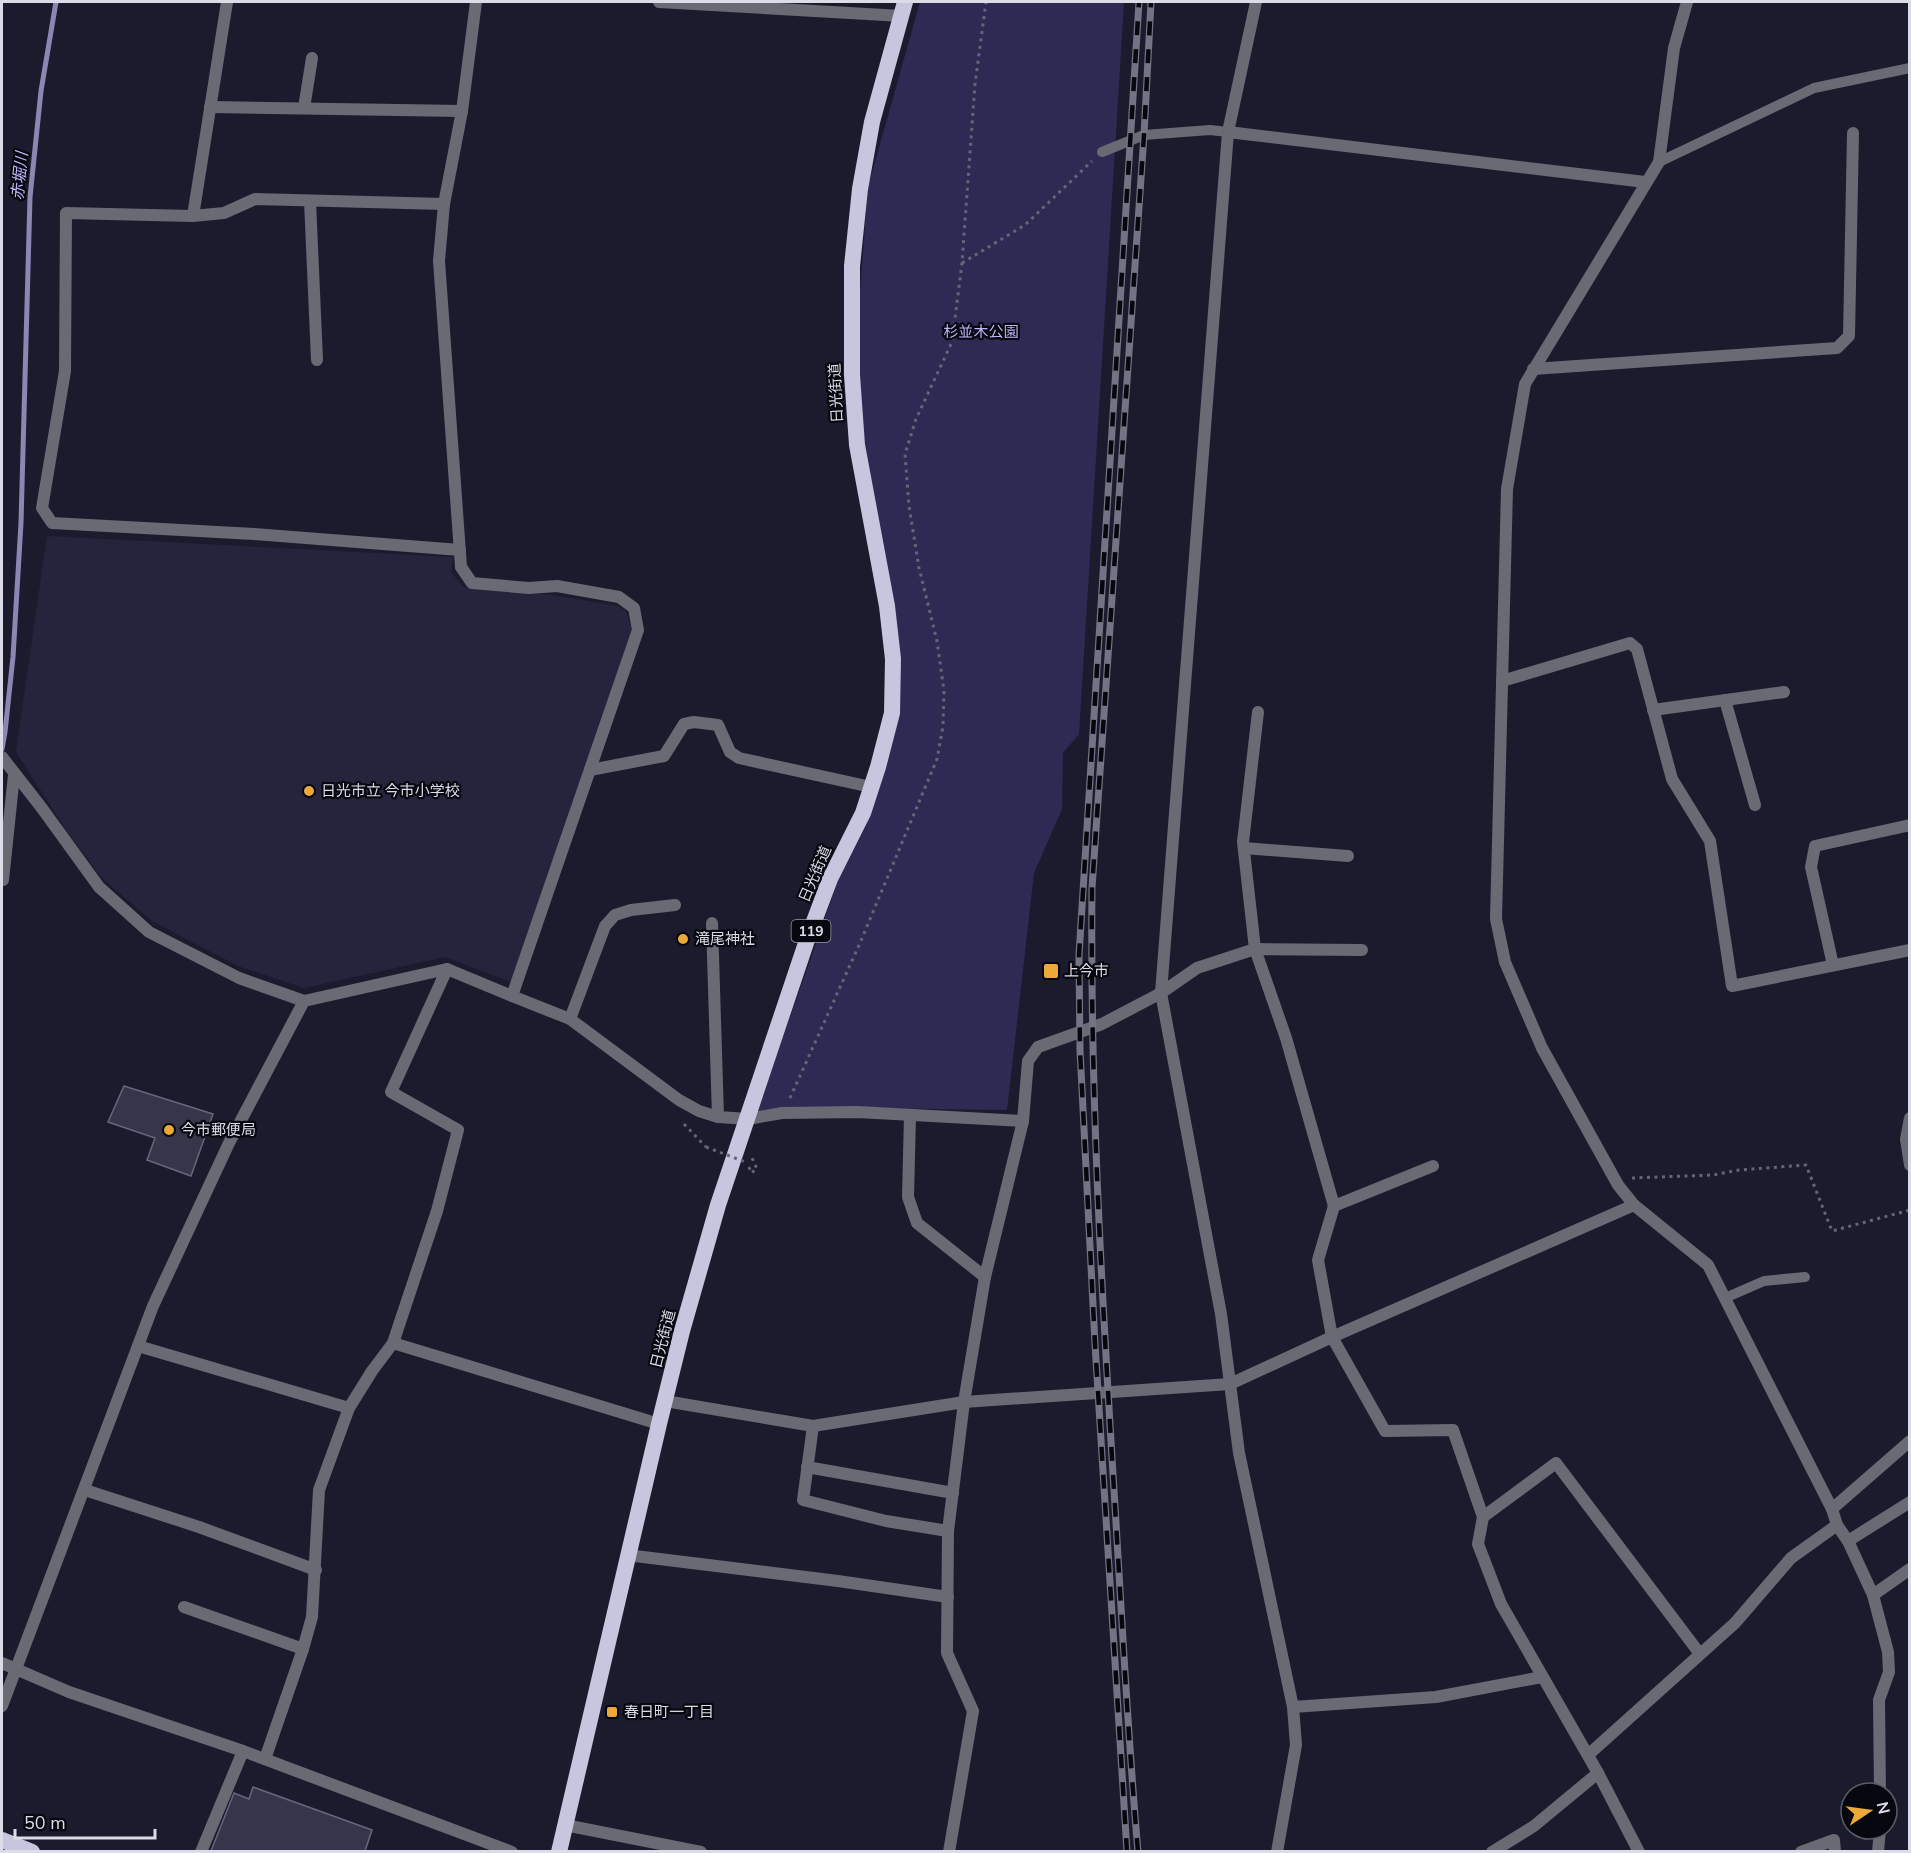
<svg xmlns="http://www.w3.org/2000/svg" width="1911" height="1853" viewBox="0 0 1911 1853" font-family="'Nunito Sans','Noto Sans JP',sans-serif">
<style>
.built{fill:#26243d}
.green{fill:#2f2a54}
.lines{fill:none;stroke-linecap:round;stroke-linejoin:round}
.stream{stroke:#8a87b2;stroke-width:5}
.building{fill:#36354a;stroke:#66667d;stroke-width:1.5}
.path{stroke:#666576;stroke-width:3;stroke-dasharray:3 4.5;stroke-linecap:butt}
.service{stroke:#6a6a74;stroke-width:10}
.minor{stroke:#6a6a74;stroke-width:12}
.trunk{stroke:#c6c6de;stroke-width:16}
.rail-casing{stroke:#737383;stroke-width:7}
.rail{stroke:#07070f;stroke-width:4.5;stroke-dasharray:14;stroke-linecap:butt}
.path-bridge{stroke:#666576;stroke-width:3;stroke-dasharray:3 4.5;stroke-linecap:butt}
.poi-dot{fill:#eca93a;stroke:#07070f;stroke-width:2}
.labels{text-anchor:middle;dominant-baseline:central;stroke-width:4.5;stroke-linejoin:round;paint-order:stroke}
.shield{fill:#07070f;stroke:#9c9ca8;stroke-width:1.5}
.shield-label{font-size:14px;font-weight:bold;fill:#dcdce9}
.park-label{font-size:15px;fill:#b9b7f9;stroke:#07070f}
.street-label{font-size:15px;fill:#dcdce9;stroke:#07070f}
.poi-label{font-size:15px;fill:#dcdce9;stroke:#07070f;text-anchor:start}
.water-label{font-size:16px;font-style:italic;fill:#bebbfe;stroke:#07070f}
</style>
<rect width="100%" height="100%" fill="#1c1b2e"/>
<path class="built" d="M47 536 453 557 451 572 463 587 552 595 618 606 626 611 633 634 511 982 445 957 304 988 238 966 152 921 101 877 66 830 16 752Z"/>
<path class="green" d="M920 2H1124L1079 734 1063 753 1062 809 1034 873 1007 1110 794 1107 757 1111 838 881 866 826 882 781 897 722 861 444 856 345 868 187Z"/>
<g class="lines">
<path class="stream" d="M2 749 5 732 13 657 21 523 30 197 41 91 56 2"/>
</g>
<g class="building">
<path d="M124 1086 213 1114 191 1176 147 1160 155 1138 108 1122Z"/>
<path d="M253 1787 372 1830 365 1851H211L234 1793 249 1799Z"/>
</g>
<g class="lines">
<g class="path">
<path d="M962 263 1025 225 1092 161"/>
<path d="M790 1098 860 943 937 759 943 726 944 691 937 641 919 568 909 506 905 454 916 419 952 342 962 263 975 84 986 2"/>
<path d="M684 1124 706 1147"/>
<path d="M749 1167 751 1173 757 1169 752 1158"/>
<path d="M1632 1178 1713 1175 1739 1170 1806 1165 1832 1231 1910 1210"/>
</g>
<g class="service">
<path d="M1102 152 1144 135 1210 130 1228 132"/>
<path d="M1659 162 1814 88 1910 68"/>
<path d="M1725 1298 1764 1281 1805 1277"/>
</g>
<g class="minor">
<path d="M476 2 462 111 444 204 439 261 461 567 472 583 529 588 557 586 619 597 634 608 638 630 512 996 570 1019 679 1100 699 1111 718 1117 748 1119 782 1113 858 1112 1023 1121"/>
<path d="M659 2 902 16"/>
<path d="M1256 2 1228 132 1161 993 1221 1314 1239 1453 1293 1707 1296 1745 1277 1852"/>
<path d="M1687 2 1674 48 1659 162 1525 384 1507 489 1496 919 1505 962 1542 1048 1618 1185 1634 1205 1708 1265 1832 1509 1837 1525 1848 1541 1873 1595 1888 1652 1889 1672 1879 1700 1880 1793"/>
<path d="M210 107 462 111"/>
<path d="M304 108 312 58"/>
<path d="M1228 132 1645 182"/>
<path d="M310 201 317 360"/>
<path d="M444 204 255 199 224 213 193 216 66 213 65 371 42 508 52 523 254 534 460 550"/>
<path d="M193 216 227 2"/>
<path d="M1533 369 1837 348 1849 336 1853 133"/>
<path d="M1502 681 1630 643 1637 649 1672 779 1710 841 1732 986 1910 950"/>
<path d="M1725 700 1755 805"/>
<path d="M1653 710 1784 692"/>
<path d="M1258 712 1243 842 1255 949 1286 1038 1334 1206 1433 1166"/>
<path d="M2 757 41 807 99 887 149 932 239 978 304 1001"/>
<path d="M590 770 664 756 684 724 694 722 718 725 730 752 739 758 871 787"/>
<path d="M1244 848 1348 856"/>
<path d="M2 880H3L14 775"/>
<path d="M712 923 718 1117"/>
<path d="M1833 965 1811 867 1815 846 1910 825"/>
<path d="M570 1019 605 926 615 915 631 910 675 905"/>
<path d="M910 1115 908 1197 917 1223 985 1277"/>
<path d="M1910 1118 1906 1139 1910 1165"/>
<path d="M1334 1206 1318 1260 1332 1337 1385 1431 1453 1430 1483 1517 1478 1544 1501 1604 1598 1773 1639 1852"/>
<path d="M393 1343 659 1424"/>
<path d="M138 1346 349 1408"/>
<path d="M665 1401 813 1426 964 1402 1230 1384 1332 1337 1634 1205"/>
<path d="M813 1426 803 1500 886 1521 948 1531"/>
<path d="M807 1467 953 1493"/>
<path d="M85 1490 199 1527 316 1570"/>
<path d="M1832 1509 1910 1441"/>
<path d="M1483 1517 1556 1463 1700 1654"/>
<path d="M1848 1541 1910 1502"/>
<path d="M627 1555 838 1581 948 1597"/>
<path d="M1873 1595 1910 1569"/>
<path d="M184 1607 303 1649"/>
<path d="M2 1663 69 1692 243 1751 512 1852"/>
<path d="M2 1706 153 1306 229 1143 304 1001 447 969 512 996"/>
<path d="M1293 1707 1436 1697 1542 1677"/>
<path d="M1588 1755 1735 1623 1791 1558 1837 1525"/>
<path d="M265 1759 303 1649 312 1617 319 1490 349 1408 372 1371 393 1343 437 1211 458 1130 391 1092 447 969"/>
<path d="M565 1825 701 1852"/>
<path d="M201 1852 243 1751"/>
<path d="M949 1852 973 1711 947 1653 948 1531 964 1402 985 1277 1023 1121 1028 1061 1038 1047 1102 1024 1161 993 1197 968 1255 949 1362 950"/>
<path d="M1492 1852 1534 1826 1598 1773"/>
<path d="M1801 1852 1834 1840 1835 1852"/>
<path d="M1878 1852 1880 1829"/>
</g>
<g class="trunk">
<path d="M2 1840 32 1852"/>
<path d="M559 1852 659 1424 682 1331 718 1205 807 940 830 879 863 813 878 767 892 713 893 659 887 606 857 445 852 375V266L860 189 872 122 905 2"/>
</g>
<g class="rail-casing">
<g id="rail">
<path d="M1127 1852 1095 1344 1080 1050 1079 955 1139 2"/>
<path d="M1138 1852C1127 1726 1121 1600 1113 1474 1101 1279 1090 1084 1092 888L1144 135 1151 2"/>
</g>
</g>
<use href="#rail" class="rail"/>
<path class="path-bridge" d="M706 1147 748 1163"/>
</g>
<g class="poi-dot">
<circle cx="309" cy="791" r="6"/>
<circle cx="683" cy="939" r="6"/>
<rect x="1043" y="963" width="16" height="16" rx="3"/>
<circle cx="169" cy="1130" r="6"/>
<rect x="606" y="1706" width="12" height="12" rx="3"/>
</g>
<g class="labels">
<rect class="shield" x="791.5" y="920" width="39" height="22" rx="4.5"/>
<g class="shield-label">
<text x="811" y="931">119</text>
</g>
<g class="park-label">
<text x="981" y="332">杉並木公園</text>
</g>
<g class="street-label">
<text transform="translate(836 393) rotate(-93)">日光街道</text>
<text transform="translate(815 874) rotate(-67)">日光街道</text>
<text transform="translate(663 1339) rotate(-76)">日光街道</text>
</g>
<g class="poi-label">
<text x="321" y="791">日光市立 今市小学校</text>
<text x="695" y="939">滝尾神社</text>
<text x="1064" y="971">上今市</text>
<text x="181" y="1130">今市郵便局</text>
<text x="624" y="1712">春日町一丁目</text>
</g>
<g class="water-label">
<text transform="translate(20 176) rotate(-84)">赤堀川</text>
</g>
</g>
<rect width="1911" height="1853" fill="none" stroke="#dcdce9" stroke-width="6"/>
<g transform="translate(1869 1811) rotate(77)"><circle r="28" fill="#07070f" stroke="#5c5c66" stroke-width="1.5"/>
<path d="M0-4.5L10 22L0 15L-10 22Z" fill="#eca93a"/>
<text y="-9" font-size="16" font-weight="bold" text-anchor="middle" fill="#dcdce9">N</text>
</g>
<path d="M15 1829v9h140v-9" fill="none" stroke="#dcdce9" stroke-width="3"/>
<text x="24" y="1829" font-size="18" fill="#dcdce9" stroke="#07070f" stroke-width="4.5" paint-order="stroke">50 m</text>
</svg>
